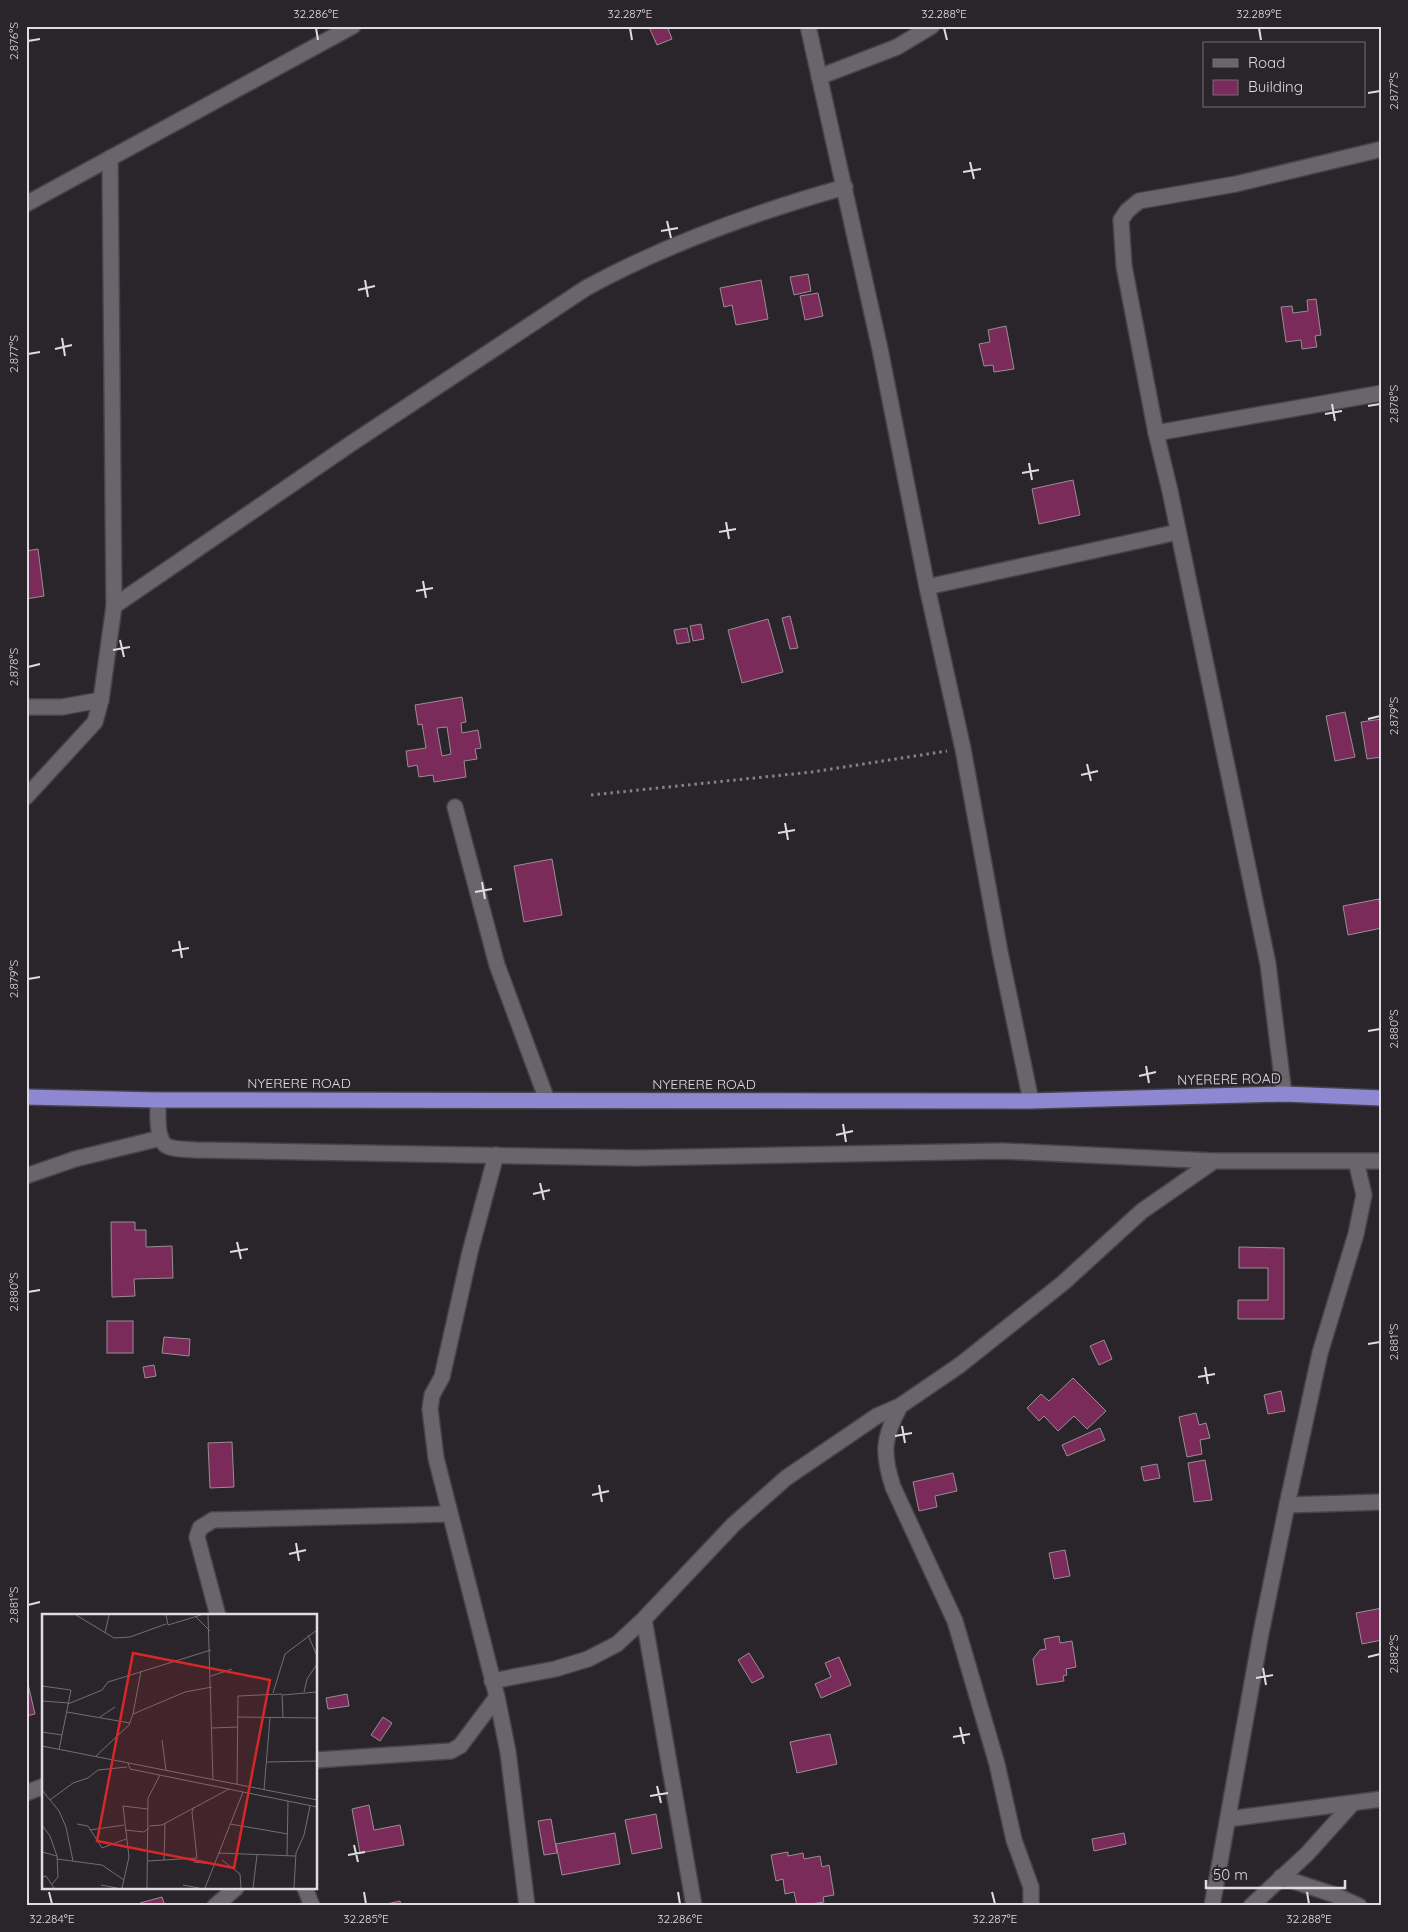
<svg xmlns="http://www.w3.org/2000/svg" width="1408" height="1932" viewBox="0 0 1408 1932" font-family="Quicksand,sans-serif">
<style>
.building{fill:#7b2b5a;stroke:#988e93;fill-rule:evenodd}
.lines{fill:none;stroke-linecap:round;stroke-linejoin:round}
.street-casing{stroke:#474449;stroke-width:18}
.highway-casing{stroke:#474449;stroke-width:18}
.path{stroke:#858187;stroke-width:3;stroke-dasharray:2.5 4;stroke-linecap:butt}
.street{stroke:#6a656c;stroke-width:15}
.highway{stroke:#8e87d2;stroke-width:15}
.ticks{fill:none;stroke:#dfdce1;stroke-width:2}
.labels{text-anchor:middle;dominant-baseline:central;stroke-width:4;stroke-linejoin:round;paint-order:stroke}
.street-label{font-size:14px;fill:#dfdce1;stroke:#29252b}
.inset-road{fill:none;stroke:#726e74;stroke-width:1}
.view{fill:#d62828;fill-opacity:0.15;stroke:#d62828;stroke-width:2.5}
.inset-edge{fill:none;stroke:#dfdce1;stroke-width:2.5}
.neatline{fill:none;stroke:#dfdce1;stroke-width:2}
.ticks-label{font-size:12px;text-anchor:middle;fill:#dfdce1}
</style>
<rect width="100%" height="100%" fill="#29252b"/>
<g class="building">
<path d="M667 26 672 39 657 45 649 27Z"/>
<path d="M808 274 811 291 794 295 790 277Z"/>
<path d="M761 280 768 319 736 325 732 305 724 307 720 288Z"/>
<path d="M818 293 823 316 805 320 800 296Z"/>
<path d="M1316 299 1321 335 1315 336 1317 347 1302 349 1301 340 1286 342 1281 307 1292 306 1293 313 1308 311 1307 300Z"/>
<path d="M1006 326 1014 369 994 372 993 365 984 366 979 344 990 342 988 330Z"/>
<path d="M1073 480 1080 515 1039 524 1032 489Z"/>
<path d="M38 549 44 596 26 599V551Z"/>
<path d="M790 616 798 648 790 649 782 618Z"/>
<path d="M768 619 783 672 742 683 728 630Z"/>
<path d="M701 624 704 639 693 641 690 626Z"/>
<path d="M687 628 690 642 677 644 674 630Z"/>
<path d="M462 697 466 722 461 723 462 733 478 730 481 748 475 749 477 759 464 761 466 777 434 782 433 775 419 777 417 765 408 767 406 751 426 748 422 724 418 725 415 705ZM447 727 451 754 442 756 437 728Z"/>
<path d="M1345 712 1355 757 1335 761 1326 716Z"/>
<path d="M1382 719V757L1367 759 1361 722Z"/>
<path d="M552 859 562 915 524 922 514 866Z"/>
<path d="M1379 899 1382 928 1348 935 1343 906Z"/>
<path d="M111 1222H135V1230H146V1247L172 1246 173 1278 134 1279 135 1296 112 1297Z"/>
<path d="M1239 1247 1284 1248V1319H1238V1300H1268V1268H1239Z"/>
<rect x="107" y="1321" width="26" height="32"/>
<path d="M164 1337 190 1339 189 1356 162 1353Z"/>
<path d="M1104 1340 1112 1359 1099 1365 1090 1346Z"/>
<path d="M154 1365 156 1376 145 1378 143 1367Z"/>
<path d="M1073 1378 1106 1411 1087 1429 1074 1416 1058 1431 1044 1416 1039 1421 1027 1408 1041 1394 1049 1401Z"/>
<path d="M1281 1391 1285 1411 1268 1414 1264 1395Z"/>
<path d="M1196 1413 1199 1425 1206 1423 1210 1438 1200 1440 1202 1454 1187 1457 1179 1417Z"/>
<path d="M1100 1428 1105 1440 1067 1456 1062 1445Z"/>
<path d="M232 1442 234 1487 210 1488 208 1443Z"/>
<path d="M1205 1460 1212 1500 1194 1502 1188 1463Z"/>
<path d="M1157 1464 1160 1478 1144 1481 1141 1467Z"/>
<path d="M953 1473 957 1491 935 1496 937 1507 919 1511 913 1482Z"/>
<path d="M1065 1550 1070 1576 1054 1579 1049 1553Z"/>
<path d="M1382 1608V1640L1362 1644 1356 1613Z"/>
<path d="M1059 1636 1060 1643 1072 1641 1076 1667 1066 1669 1067 1675 1063 1676 1064 1681 1037 1685 1033 1659 1040 1650 1046 1649 1044 1639Z"/>
<path d="M749 1653 764 1677 752 1683 738 1660Z"/>
<path d="M839 1657 851 1685 821 1698 815 1684 831 1677 825 1663Z"/>
<path d="M26 1684H28L35 1714 26 1716Z"/>
<path d="M347 1694 349 1706 328 1709 326 1698Z"/>
<path d="M383 1717 392 1723 380 1741 371 1735Z"/>
<path d="M830 1734 837 1764 797 1773 790 1742Z"/>
<path d="M369 1805 374 1830 400 1825 404 1845 360 1853 352 1809Z"/>
<path d="M656 1814 662 1848 632 1854 625 1820Z"/>
<path d="M551 1819 557 1853 544 1855 538 1821Z"/>
<path d="M615 1833 620 1864 562 1875 556 1844Z"/>
<path d="M1124 1833 1126 1844 1094 1851 1092 1839Z"/>
<path d="M788 1852V1856L803 1853 804 1859 820 1856 822 1867 829 1865 834 1895 823 1897 824 1902 797 1906 794 1892 785 1894 783 1879 776 1881 771 1855Z"/>
<path d="M162 1897 165 1906H141L140 1903Z"/>
<path d="M400 1901 401 1906H378Z"/>
</g>
<g class="lines">
<g class="street-casing">
<g id="street">
<path d="M808 26 880 349 927 587 963 749 1000 952 1031 1101"/>
<path d="M819 77 897 47 932 26"/>
<path d="M110 158 114 606"/>
<path d="M26 204 353 26"/>
<path d="M1156 433 1382 393"/>
<path d="M927 587 1178 532"/>
<path d="M26 707H62L101 700"/>
<path d="M26 797 95 722 101 700 114 606 352 443 586 288C668 243 756 212 845 187"/>
<path d="M455 807 497 965 547 1100"/>
<path d="M1284 1094 1268 964 1170 491 1156 433 1124 266 1121 220 1127 211 1139 201 1236 184 1382 149"/>
<path d="M158 1100C158 1110 156 1141 167 1146 174 1150 187 1149 196 1150L635 1158 1003 1151 1214 1161H1382"/>
<path d="M496 1155 470 1252 442 1377 432 1395 430 1409 436 1458 497 1697 508 1752 527 1906"/>
<path d="M26 1176 75 1159 161 1138"/>
<path d="M900 1406C883 1438 882 1453 893 1487L955 1621 997 1764 1014 1840 1031 1887V1906"/>
<path d="M1287 1505 1382 1502"/>
<path d="M218 1616 197 1537 200 1528 213 1520 450 1514"/>
<path d="M644 1619 694 1906"/>
<path d="M492 1681 555 1669 588 1659 617 1644 644 1619 734 1524 786 1478 877 1416 900 1406 960 1365 1063 1283 1142 1211 1214 1161"/>
<path d="M316 1760 451 1751 460 1746 497 1697"/>
<path d="M26 1793 44 1786"/>
<path d="M1228 1819 1382 1799"/>
<path d="M1281 1877 1335 1895 1359 1906"/>
<path d="M305 1888 312 1906"/>
<path d="M215 1906 236 1888"/>
<path d="M1212 1906 1261 1633 1287 1505 1320 1353 1356 1234 1364 1195 1356 1161"/>
<path d="M1251 1906 1307 1854 1352 1804"/>
</g>
</g>
<g class="highway-casing">
<path id="highway" d="M26 1097 158 1100 1031 1101 1284 1094 1382 1098"/>
</g>
<path class="path" d="M591 795 812 772 947 751"/>
<use href="#street" class="street"/>
<use href="#highway" class="highway"/>
</g>
<path class="ticks" d="M316 28 318 40M630 28 632 40M944 28 947 40M1259 28 1261 40M28 41 40 39M1368 93 1380 91M970 162 974 179M963 172 981 169M667 221 671 238M661 231 678 228M365 280 368 297M358 290 375 286M62 338 65 356M55 349 72 345M28 354 40 352M1332 404 1335 421M1368 406 1380 404M1325 414 1342 411M1029 463 1032 480M1022 473 1039 470M726 522 729 539M719 532 736 529M423 581 426 598M416 591 433 588M120 640 124 657M113 650 130 647M28 667 40 664M1368 719 1380 716M1087 764 1091 781M1081 775 1098 771M785 823 788 840M778 833 795 830M482 882 485 899M475 892 492 889M179 941 182 958M172 951 189 948M28 979 40 977M1368 1031 1380 1029M1146 1066 1149 1083M1139 1076 1156 1072M843 1124 846 1142M836 1135 853 1131M540 1183 544 1200M533 1194 550 1190M237 1242 241 1259M230 1252 248 1249M28 1292 40 1290M1368 1344 1380 1342M1205 1367 1208 1384M1198 1377 1215 1374M902 1426 905 1443M895 1436 912 1433M599 1485 602 1502M592 1495 609 1491M296 1543 299 1561M289 1554 306 1550M28 1605 40 1602M1368 1657 1380 1654M1263 1668 1266 1685M1256 1678 1273 1675M960 1727 964 1744M953 1737 970 1734M657 1786 661 1803M650 1796 668 1793M354 1845 358 1862M348 1855 365 1852M49 1892 52 1904M364 1892 366 1904M678 1892 680 1904M992 1892 995 1904M1307 1892 1309 1904"/>
<g class="labels">
<g class="street-label">
<text transform="translate(1229 1079) rotate(-1)">NYERERE ROAD</text>
<text x="299" y="1083">NYERERE ROAD</text>
<text x="704" y="1084">NYERERE ROAD</text>
</g>
</g>
<g transform="translate(42 1614)">
<rect width="275" height="275" fill="#29252b"/>
<path class="inset-road" d="M34 1 72 24 88 23 124 10M124 1 126 11 159 1M166 1 171 166M154 3 168 17M63 19 67 1M266 21 275 42M169 62 190 55M0 72 29 76 17 136M262 78 265 65 275 50M231 79 243 40 275 16M241 81 275 78M0 87 27 89M26 90 60 76 66 68 169 36M25 98 88 109M91 100 99 57M58 103 73 93M195 103 275 104M170 114 196 113M0 118 20 121M120 126 124 156M0 132 275 186M54 142 87 111 91 100 143 78 170 73M225 148 275 147M86 149 88 155 275 193M195 170 196 82 240 80 241 103M0 176 17 197 24 213 31 247M222 176 228 104M8 186 31 169 46 164 56 156 85 153M35 210 46 212 60 234 84 225M188 210 246 220M0 211 8 222 15 242M107 212 120 211 187 175M48 216 82 211M83 216 102 218 107 214M0 238 15 242 16 263 10 270M176 239 253 242M245 241 246 187M15 245 60 251 82 266M122 246 123 209M180 246 198 260 199 274M106 247 155 244 150 198 152 193M152 248 172 250M0 263 4 262 12 274M59 271 75 274M141 271 157 274M80 274 87 243 81 192 106 195M105 274 106 184 118 161M163 274 201 178M211 274 215 241M252 274 254 239 262 221 268 192"/>
<path class="view" d="M91 39 228 66 192 254 55 227Z"/>
<rect width="275" height="275" class="inset-edge"/>
</g>
<rect width="1408" height="1932" fill="none" stroke="#29252b" stroke-width="55"/>
<rect x="1203" y="42" width="162" height="65" fill="#29252b" stroke="#726e74"/>
<rect x="1213" y="59" width="25" height="8" fill="#6a656c" stroke="#726e74"/>
<text x="1248" y="68" font-size="15" fill="#dfdce1">Road</text>
<rect x="1213" y="80" width="25" height="15" fill="#7b2b5a" stroke="#726e74"/>
<text x="1248" y="92" font-size="15" fill="#dfdce1">Building</text>
<path d="M1206 1880v8h139v-8" fill="none" stroke="#dfdce1" stroke-width="2.5"/>
<text x="1213" y="1880" font-size="15" fill="#dfdce1" stroke="#29252b" stroke-width="4" paint-order="stroke">50 m</text>
<rect x="28" y="28" width="1352" height="1876" class="neatline"/>
<g class="ticks-label">
<text x="316" y="18">32.286°E</text>
<text x="630" y="18">32.287°E</text>
<text x="944" y="18">32.288°E</text>
<text x="1259" y="18">32.289°E</text>
<text transform="translate(14 41) rotate(-90)" y="4">2.876°S</text>
<text transform="translate(1394 91) rotate(-90)" y="4">2.877°S</text>
<text transform="translate(14 354) rotate(-90)" y="4">2.877°S</text>
<text transform="translate(1394 404) rotate(-90)" y="4">2.878°S</text>
<text transform="translate(14 667) rotate(-90)" y="4">2.878°S</text>
<text transform="translate(1394 716) rotate(-90)" y="4">2.879°S</text>
<text transform="translate(14 979) rotate(-90)" y="4">2.879°S</text>
<text transform="translate(1394 1029) rotate(-90)" y="4">2.880°S</text>
<text transform="translate(14 1292) rotate(-90)" y="4">2.880°S</text>
<text transform="translate(1394 1342) rotate(-90)" y="4">2.881°S</text>
<text transform="translate(14 1605) rotate(-90)" y="4">2.881°S</text>
<text transform="translate(1394 1654) rotate(-90)" y="4">2.882°S</text>
<text x="52" y="1923">32.284°E</text>
<text x="366" y="1923">32.285°E</text>
<text x="680" y="1923">32.286°E</text>
<text x="995" y="1923">32.287°E</text>
<text x="1309" y="1923">32.288°E</text>
</g>
</svg>
